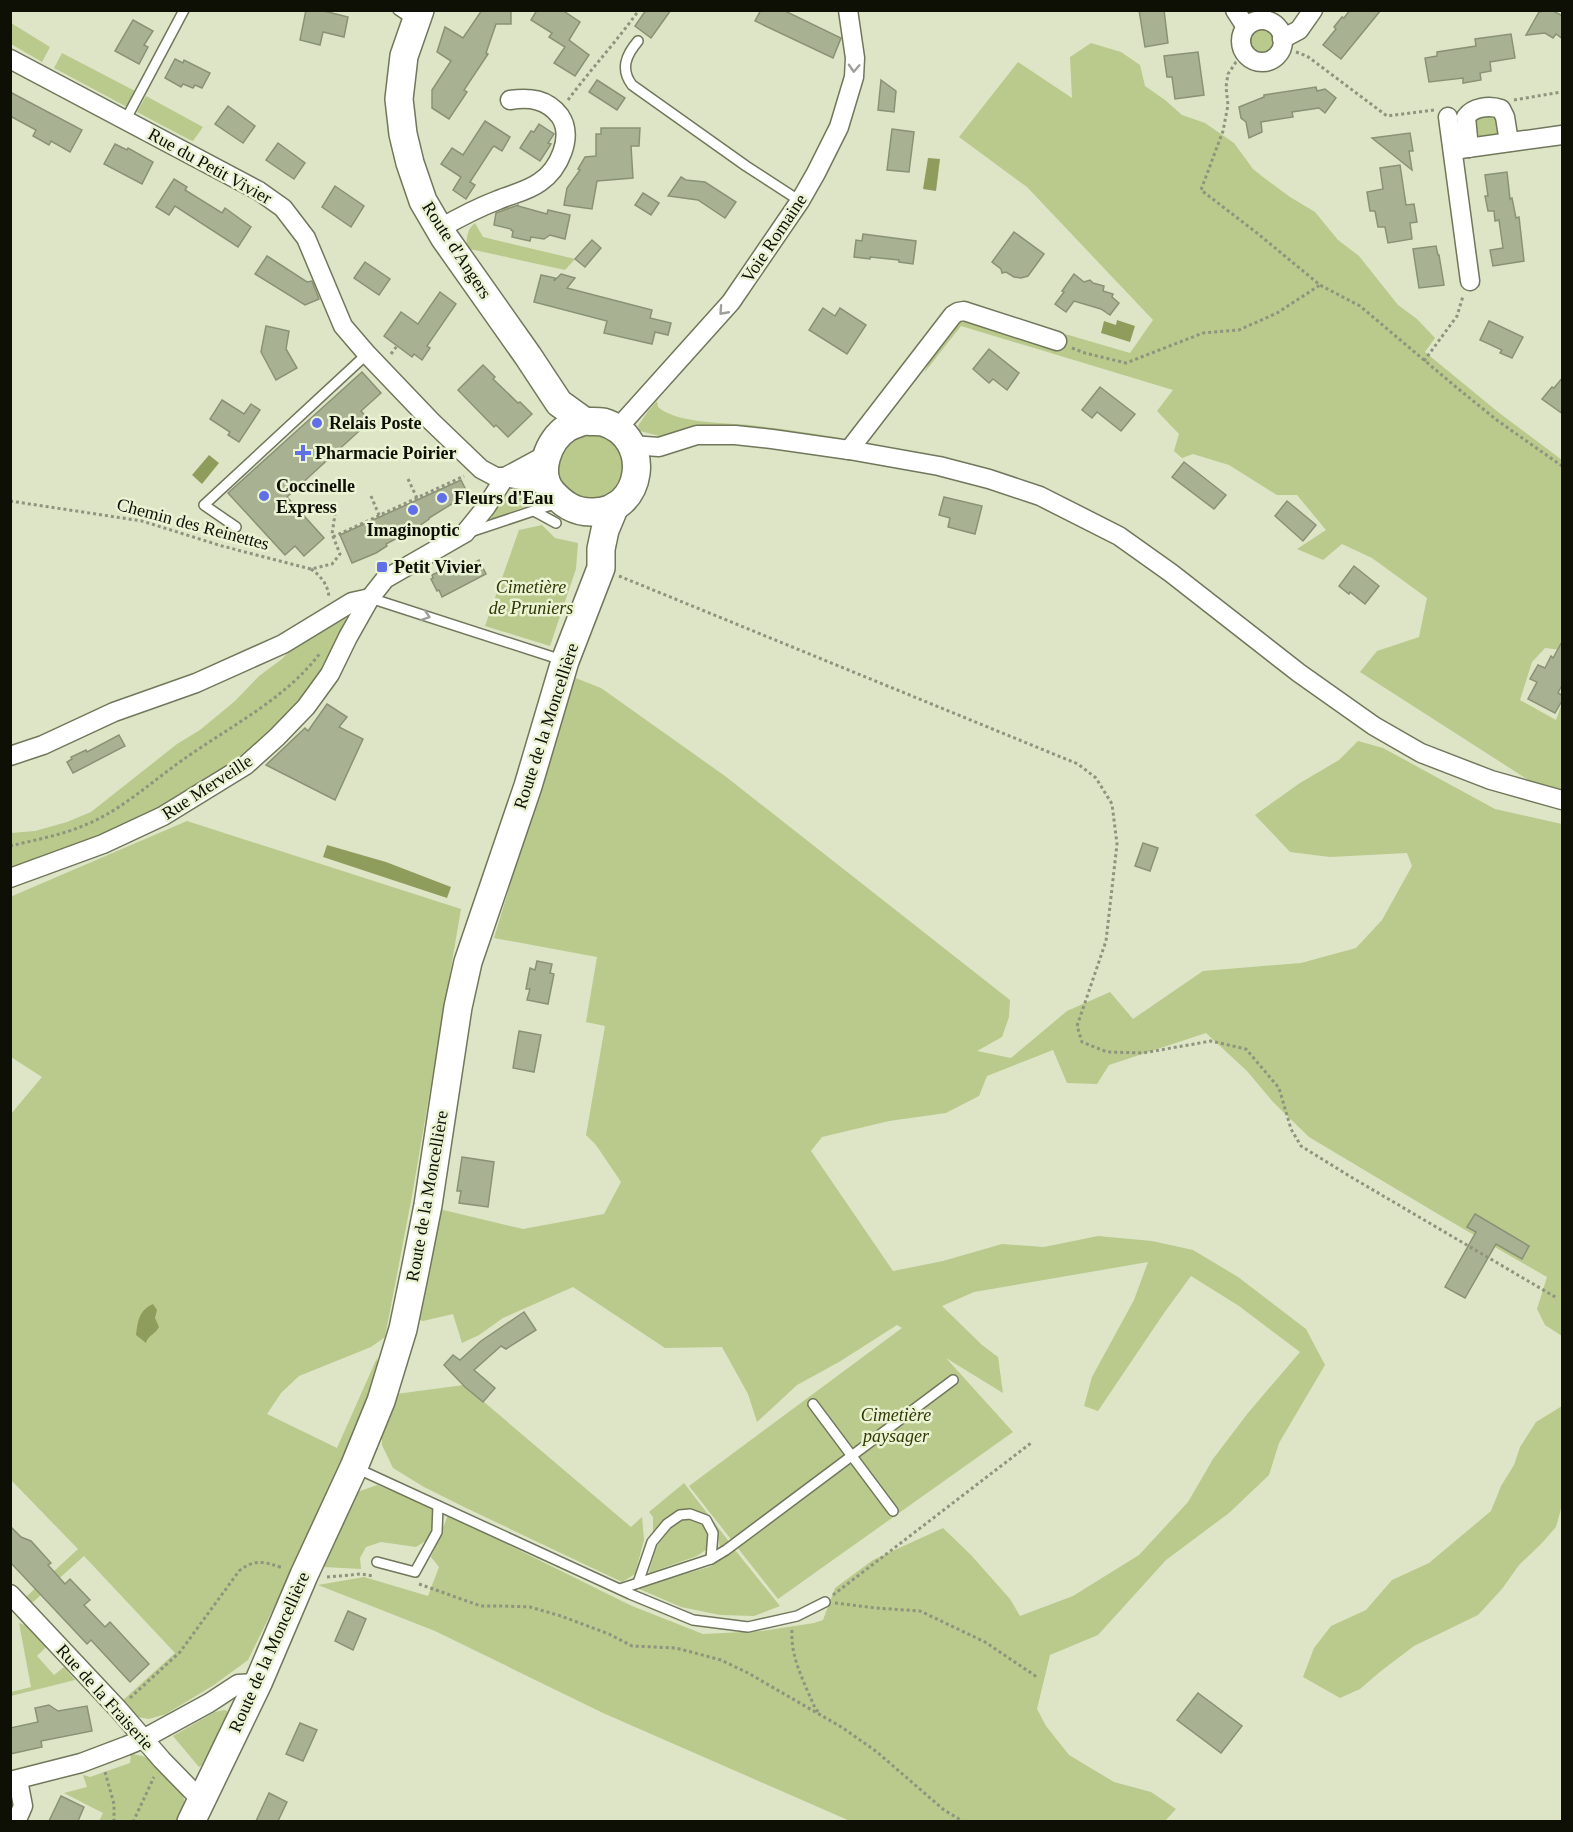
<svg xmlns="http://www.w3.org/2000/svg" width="1573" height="1832" viewBox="0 0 1573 1832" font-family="Georgia,serif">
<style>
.green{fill:#bac98c}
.water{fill:#8f9d5c}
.building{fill:#a9b193;stroke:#8a9275;stroke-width:1.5}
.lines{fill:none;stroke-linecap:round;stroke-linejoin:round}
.lane-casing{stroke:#70775b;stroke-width:12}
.street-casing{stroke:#70775b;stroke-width:21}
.secondary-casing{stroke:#70775b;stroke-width:30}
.path{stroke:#8e947d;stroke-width:3;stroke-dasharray:3 3;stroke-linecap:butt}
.lane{stroke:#fff;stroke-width:9}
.street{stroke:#fff;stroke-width:18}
.secondary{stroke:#fff;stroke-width:27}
.oneway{stroke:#9f9f9b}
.poi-dot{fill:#6270e8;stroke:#eaf3d3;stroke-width:2}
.labels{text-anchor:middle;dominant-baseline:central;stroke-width:5;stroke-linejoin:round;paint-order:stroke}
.street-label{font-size:18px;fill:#0e1006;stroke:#eaf3d3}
.poi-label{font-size:18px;font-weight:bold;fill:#0e1006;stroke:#eaf3d3;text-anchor:start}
.park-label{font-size:18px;font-style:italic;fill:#303804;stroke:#eaf3d3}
</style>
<rect width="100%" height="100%" fill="#dde5c6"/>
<g class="green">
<path d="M11 23 50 47 42 62 11 44Z"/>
<circle cx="1262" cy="41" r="14"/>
<path d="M1091 43 1121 52 1140 65 1145 86 1165 100 1182 115 1205 123 1234 143 1253 169 1263 177 1290 197 1315 212 1338 240 1359 256 1398 305 1417 319 1435 338 1425 352 1498 412 1562 460V650L1545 648 1532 662 1520 700 1556 720 1562 703V793L1530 781 1360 672 1377 651 1419 637 1427 598 1372 558 1342 544 1323 560 1297 549 1326 530 1297 495H1277L1229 465 1193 454 1182 458 1174 451 1179 434 1157 411 1173 390 961 326 924 373 938 343 957 319 1060 346 1065 334 1130 353 1153 320 1027 187 959 137 1018 62 1072 98 1070 57Z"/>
<path d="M62 53 135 91 127 107 54 68Z"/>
<path d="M146 96 203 127 193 141 190 140 137 112Z"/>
<path d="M1480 112 1497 116 1499 133 1497 136 1477 138 1471 127Z"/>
<path d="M475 223 483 237 575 259 565 270 470 249 467 248C466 239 467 229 475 223Z"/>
<path d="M657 401 658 407C678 425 731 422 758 426 786 429 814 434 841 438L835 443 693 430 659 436 640 431 638 426 648 411Z"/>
<path d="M600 432 627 455 621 490 589 504 561 485 557 474 560 451 576 435Z"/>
<path d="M521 486 527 494V506L492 519 491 518C496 502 507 493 521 486Z"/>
<path d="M542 525 555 538 578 543 576 569 550 646 485 626 519 530Z"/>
<path d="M339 618H345L349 622 323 673 298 706 251 751 149 816 90 842 11 869V833L35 831 67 822 91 812 177 744 200 730 235 701 259 676 282 659 297 643Z"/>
<path d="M573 677 601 688 725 776 1010 1000 1009 1017 1002 1037 977 1051 1011 1058 1067 1011 1110 992 1133 1019 1203 971 1301 963 1356 948 1382 920 1412 866 1407 853 1330 857 1290 852 1255 815 1300 783 1339 760 1358 741 1383 748 1495 809 1562 824V1336L1545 1325 1537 1309 1547 1277 1443 1217 1309 1137 1273 1102 1247 1071 1206 1033 1109 1065 1097 1084 1067 1083 1053 1050 987 1076 979 1096 946 1113 889 1121 822 1137 811 1151 893 1271 943 1261 1002 1244 1044 1247 1098 1236 1152 1241 1193 1250 1238 1277 1306 1329 1325 1365 1279 1443 1269 1475 1229 1513 1166 1560 1098 1635 1050 1655 1037 1709 1046 1726 1069 1755 1114 1782 1151 1792 1176 1809 1165 1821H850L603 1713 435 1631 318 1585 364 1577 428 1596 439 1567 431 1557 448 1515 632 1606 703 1634 762 1631 814 1623 823 1620 835 1588 873 1560 943 1528 971 1555 1010 1599 1020 1616 1073 1596 1139 1555 1188 1502 1213 1459 1248 1413 1300 1352 1239 1306 1191 1276 1164 1313 1098 1411 1084 1406 1092 1377 1134 1300 1148 1262 974 1292 942 1306 982 1345 998 1357 1003 1393 946 1358 1013 1432 778 1599 689 1486 902 1328 897 1325 839 1362 797 1385 757 1422 748 1394 722 1347 665 1348 573 1287 503 1318 479 1335 462 1343 453 1314 423 1321 415 1319 435 1208 523 1229 604 1214 621 1182 596 1145 586 1135 605 1026 586 1022 597 957 494 938Z"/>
<path d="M187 821 461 909 412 1196 385 1337 371 1347 299 1376 281 1393 267 1414 337 1448 377 1358 379 1376 348 1456 248 1660 214 1685 166 1714 149 1719 137 1717 122 1701 175 1653 84 1556 32 1603 26 1597 78 1549 11 1480V1114L42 1077 11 1057 10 897Z"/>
<path d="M464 1385 631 1527 642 1517 644 1540 635 1574 622 1582 464 1507 424 1487 393 1468 382 1445V1432L396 1394Z"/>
<path d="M1562 1406V1505L1556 1527 1541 1544 1519 1565 1502 1589 1478 1615 1414 1646 1381 1671 1360 1689 1340 1698 1303 1677 1314 1648 1331 1626 1366 1610 1392 1580 1429 1563 1491 1511 1501 1486 1514 1465 1520 1447 1536 1422Z"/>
<path d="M684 1483 730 1543 720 1549C719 1542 718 1536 716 1530 714 1523 707 1515 700 1513 677 1505 667 1517 653 1535V1517L649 1512Z"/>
<path d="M377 1485 431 1507 434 1512 435 1522 432 1532 427 1540 416 1547 381 1542 366 1547 360 1558 361 1569 324 1567 354 1493Z"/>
<path d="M688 1517C706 1525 711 1528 707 1549L697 1556 649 1573C656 1547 660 1528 688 1517Z"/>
<path d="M735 1550 780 1606 754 1616 720 1615 681 1607 637 1588 709 1567Z"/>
<path d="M19 1623 25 1625 46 1647 37 1656 54 1675 64 1667 75 1680 11 1696V1692L31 1687Z"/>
<path d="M224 1710 227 1711V1716L202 1765 199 1767 173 1736 215 1712Z"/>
<path d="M131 1754C136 1755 141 1755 145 1757 154 1760 182 1789 184 1799 185 1806 180 1815 177 1821H99L103 1813 64 1793 87 1787 83 1775 90 1777 130 1763Z"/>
</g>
<g class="water">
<path d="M928 158 940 159 936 191 923 189Z"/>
<path d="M1117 320 1135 326 1130 342 1101 333 1104 321 1116 325Z"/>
<path d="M209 455 219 463 202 484 192 475Z"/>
<path d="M327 845 386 862 451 887 447 898 323 857Z"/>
<path d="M153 1304 157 1310 155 1318 159 1327C156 1334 148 1335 146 1343L136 1335C138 1321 139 1310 153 1304Z"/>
</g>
<g class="building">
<path d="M306 10H320L348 17 344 37 323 32 320 45 300 40Z"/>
<path d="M482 10H511V24H496L486 53 488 54 464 90 467 92 449 119 432 108V90L451 61 437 52 445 27 463 38Z"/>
<path d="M537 10H562L580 22 569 40 589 55 575 76 554 63 565 47 549 37 552 33 531 20Z"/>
<path d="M646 10H671L651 38 635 26Z"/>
<path d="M761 10H783L841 38 833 58 755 21Z"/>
<path d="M1139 10H1164L1168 43 1145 47Z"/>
<path d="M1350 10H1381L1341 59 1323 45 1336 29 1334 27 1342 17 1344 18Z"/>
<path d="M1551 10 1563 16V39L1556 34 1553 38 1545 33 1526 35 1539 12Z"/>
<path d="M133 20 153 31 144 45 148 47 139 64 115 51Z"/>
<path d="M1511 34 1515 58 1490 62 1491 71 1480 73 1481 80 1463 83V78L1429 82 1425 58 1437 56V52L1476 46 1475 39Z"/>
<path d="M1198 52 1204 95 1175 99 1172 77H1167L1164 56Z"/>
<path d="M175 59 183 63 184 60 210 73 202 88 195 85 193 88 183 84 181 87 165 78Z"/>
<path d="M597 80 625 98 617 110 589 92Z"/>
<path d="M881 80 896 91 894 112 878 110Z"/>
<path d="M1316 87 1317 91 1325 89 1336 98 1325 113 1319 108 1292 112 1293 117 1261 122 1262 132 1249 138 1246 122 1241 118 1239 107 1264 97V95Z"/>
<path d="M10 92 82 130 70 152 51 141 49 145 33 136 36 130 10 116Z"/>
<path d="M228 106 255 126 243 143 215 124Z"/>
<path d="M485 121 510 137 502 151 494 146 492 148 470 182 475 185 466 199 453 190 461 177 441 164 452 148 463 155Z"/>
<path d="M539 124 554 134 548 143 551 144 540 161 520 148 531 131 534 132Z"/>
<path d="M601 128H640L639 146H631L633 178 597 181 592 209 564 205 567 188 580 170 578 169 585 157 596 156V134H601Z"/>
<path d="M892 129 914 132 909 172 887 170Z"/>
<path d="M1410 133 1413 151H1409L1412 170 1372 138Z"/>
<path d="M278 143 305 163 294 179 266 160Z"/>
<path d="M115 144 127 150 128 148 153 162 142 184 104 164Z"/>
<path d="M1400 165 1406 205 1414 204 1417 222 1410 223 1412 239 1388 243 1385 227H1378L1375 211H1370L1367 192 1383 189 1380 168Z"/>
<path d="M1507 172 1510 199 1512 198 1516 218 1519 217 1524 261 1493 266 1490 250 1503 248 1499 220 1495 221 1494 211H1488L1485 196H1488L1485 175Z"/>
<path d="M681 177 686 180 705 182 736 202 725 218 698 200 668 196Z"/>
<path d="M174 179 187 187 185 190 222 213 225 208 251 227 238 247 175 206 169 215 156 207Z"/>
<path d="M335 186 364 206 351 227 322 207Z"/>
<path d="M643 193 659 203 651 215 635 205Z"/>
<path d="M518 205V206L547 214 548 210 570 215 565 239 550 235 544 239 531 237 530 241 512 237 513 231 511 230V229L494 225 496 213Z"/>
<path d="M1014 232 1044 254 1028 276 1021 278 1014 277 1006 272 1002 273 1001 269 992 262Z"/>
<path d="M863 234 916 241 913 264 899 262V260L870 257V259L854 257 856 240 862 241Z"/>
<path d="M592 240 601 248 585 267 575 259Z"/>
<path d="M1436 246 1438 255H1439L1444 285 1419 288 1413 249Z"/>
<path d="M267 256 307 282 312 281 319 299 305 305 255 274Z"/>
<path d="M365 262 390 279 379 295 354 278Z"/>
<path d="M561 274 575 278 567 288 652 310 650 318 671 323 668 335 655 332 652 344 604 333 607 321 534 302 541 275 555 278 554 281Z"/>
<path d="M1074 274 1084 282 1090 280 1093 283 1104 286 1103 291 1113 294 1112 297 1119 303 1110 315 1101 309 1074 301 1066 312 1055 304 1064 292 1062 291Z"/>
<path d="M440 292 456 304 427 346 430 348 422 360 414 354 412 357 384 336 401 312 418 324Z"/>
<path d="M823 308 835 316 840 308 866 325 847 354 809 330Z"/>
<path d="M1489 321 1523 337 1512 358 1500 353 1502 350 1480 340Z"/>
<path d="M266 326 289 331 286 349 297 368 276 380 261 352Z"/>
<path d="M989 349 1019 373 1007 390 993 379 989 383 973 369Z"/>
<path d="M483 365 495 377 493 379 518 403 520 402 532 414 508 437 496 425 494 427 458 390Z"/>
<path d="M362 372 381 393 361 411 370 421 287 497 324 538 304 556 295 546 285 555 228 493Z"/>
<path d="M1563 377V414L1542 399 1552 387 1554 388Z"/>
<path d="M1100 387 1135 414 1121 431 1097 412 1092 418 1082 410Z"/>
<path d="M222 400 244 414 251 404 260 410 239 442 228 435 230 432 210 419Z"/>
<path d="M1184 462 1226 495 1214 509 1172 477Z"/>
<path d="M461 480 468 494 429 518V519L416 528 386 544 387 546 376 553 352 563 340 535Z"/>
<path d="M944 497 982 506 975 534 948 527 950 518 939 515Z"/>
<path d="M1287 501 1316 525 1303 541 1275 516Z"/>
<path d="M479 560 486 574 442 597 439 590 437 591 431 579 433 578 432 575 445 569 446 571 456 566 457 569 468 563 469 566Z"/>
<path d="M1354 566 1379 586 1365 604 1350 592 1349 594 1339 586Z"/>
<path d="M1563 640V683L1558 693 1563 696V699L1555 713 1528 699 1537 682 1530 679 1538 665 1545 668 1551 656 1553 658Z"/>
<path d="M327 704 347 717 339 727 363 739 335 800 266 765 305 728 308 731Z"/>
<path d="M119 735 125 746 73 773 67 762 72 759 71 757 86 750 87 752Z"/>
<path d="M1143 843 1158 848 1150 871 1135 866Z"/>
<path d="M537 961 552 964 550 973 554 974 548 1004 527 1000 530 989H526L530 968 535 970Z"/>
<path d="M519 1031 541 1035 534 1072 513 1068Z"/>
<path d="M462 1157 494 1162 488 1207 459 1203 461 1191H457Z"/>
<path d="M1475 1214 1529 1246 1522 1259 1496 1244 1465 1298 1445 1287 1476 1232 1467 1227Z"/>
<path d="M524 1312 536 1330 506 1349 501 1346 474 1370 495 1388 483 1402 465 1387 444 1365 453 1355 460 1360 481 1341Z"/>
<path d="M10 1526 21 1537 31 1541 51 1563 48 1565 65 1584 70 1579 90 1600 84 1605 105 1627 110 1622 149 1664 130 1682 91 1640 87 1644 10 1562Z"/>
<path d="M348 1611 366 1619 353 1650 335 1641Z"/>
<path d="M1198 1693 1242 1726 1221 1753 1177 1720Z"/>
<path d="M49 1705 58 1711 87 1706 92 1731 41 1741 42 1747 10 1754V1728L38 1722 35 1708Z"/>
<path d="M300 1723 317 1730 303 1761 286 1754Z"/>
<path d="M269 1793 287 1802 278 1821H256Z"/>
<path d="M61 1796 84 1807 78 1821H49Z"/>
</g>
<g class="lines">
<g class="lane-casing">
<g id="lane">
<path d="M398 10 413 20"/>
<path d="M638 41C626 55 620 69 632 85L746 166 800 201"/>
<path d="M126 119 184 10"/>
<path d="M534 511 556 523"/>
<path d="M236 527 204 505 367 354"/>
<path d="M470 532 557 503"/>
<path d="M370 598 562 660"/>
<path d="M813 1404 893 1511"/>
<path d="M356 1468 630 1594 693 1620 748 1627 797 1616 825 1602"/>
<path d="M377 1562 415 1572 437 1532 438 1506"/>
<path d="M638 1583 652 1542 667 1524 680 1515 690 1514 706 1520 713 1533 711 1559"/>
<path d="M620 1589 711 1559 726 1550 953 1380"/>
</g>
</g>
<g class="street-casing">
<g id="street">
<path d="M1235 10 1246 27"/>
<circle cx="1262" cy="41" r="21"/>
<path d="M1282 39 1299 30 1313 10"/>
<path d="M10 59 259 191 283 208 306 238 343 326 367 354 431 421 481 469 496 477H505L547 485"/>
<path d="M1448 117 1470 281"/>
<path d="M1469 148 1466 117C1473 107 1489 105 1501 109L1505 117 1509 142"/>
<path d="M1453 150 1562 135"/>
<path d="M439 229C458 218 477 208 498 200 512 194 528 191 540 182 559 169 574 137 560 116 547 99 530 97 510 100"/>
<path d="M617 429 731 302 800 201 816 173 839 127 854 77 855 58 848 10"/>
<path d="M631 445 659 447 697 435H735L772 439 849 450 939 466 989 479 1040 496 1119 536 1171 573 1299 673 1374 726 1421 753 1491 780 1562 800"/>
<path d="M849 450 953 315 958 312 964 311 1057 341"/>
<path d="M10 756 43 745 114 712 196 683 283 644 352 602 370 598"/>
<path d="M10 878 103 844 163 816 246 765 277 737 306 707 330 674 348 637 370 598 385 579 465 533 486 507 505 477 546 455"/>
<path d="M10 1594 118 1709 162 1760 201 1800"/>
<path d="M10 1781 81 1763 126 1746 143 1739 209 1703 238 1684 258 1683"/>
<path d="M16 1822 23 1806 18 1780"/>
</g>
</g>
<g class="secondary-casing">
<g id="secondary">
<path d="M420 10 404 56 399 99 403 134 410 163 423 201 444 237 528 356 559 403 584 421"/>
<path d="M584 421C590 422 597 421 603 422 654 437 644 514 591 512 574 512 563 504 552 492 536 473 548 440 567 428 572 425 579 423 584 421Z"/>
<path d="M191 1822 258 1683 304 1575 354 1467 381 1401 403 1329 415 1271 428 1205 458 1007 468 962 528 786 565 661 601 568V549L605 530 615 506"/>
</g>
</g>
<g class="path">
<path d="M1296 52 1307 56 1387 116 1434 110"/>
<path d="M1246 55 1236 62 1228 74 1226 87 1228 105 1223 131 1201 190 1257 233 1320 285 1360 306 1456 387 1498 421 1562 466"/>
<path d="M568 100C591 69 617 41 639 10"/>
<path d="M1514 100 1562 92"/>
<path d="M1072 348 1085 353 1126 363 1203 333 1239 330 1277 313 1320 285"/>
<path d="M391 354 397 346"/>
<path d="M1424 361 1457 316 1463 296"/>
<path d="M408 479 417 498"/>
<path d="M371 496 379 515"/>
<path d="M10 501 142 521 222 546 311 569 332 564 340 554 332 534 336 508"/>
<path d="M333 537 464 476"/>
<path d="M311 569C321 576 328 585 329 597"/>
<path d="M619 576 1078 764 1096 778 1112 804 1117 844 1106 941 1077 1026 1082 1042 1107 1052 1143 1053 1211 1041 1246 1049 1279 1088 1291 1129 1301 1146 1351 1177 1557 1298"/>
<path d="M10 846C34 840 63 835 85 825 122 810 151 782 184 759 229 727 287 698 320 653"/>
<path d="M327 1577 361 1574 374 1576"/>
<path d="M419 1584 481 1606H504L530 1607 561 1616 609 1634 632 1646 676 1648 721 1660 748 1673 843 1728 877 1752 944 1810 964 1822"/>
<path d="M833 1595 1031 1443"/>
<path d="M835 1603 876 1608 920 1611 985 1642 1037 1677"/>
<path d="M792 1630C790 1657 805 1684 815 1708L820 1714"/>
<path d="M130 1698 180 1652 239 1571C255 1558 265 1562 283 1568"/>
<path d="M105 1772 114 1804V1822"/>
<path d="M133 1822 154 1777"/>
</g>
<use href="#lane" class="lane"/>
<use href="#street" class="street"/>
<use href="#secondary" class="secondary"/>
</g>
<defs><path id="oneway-chevron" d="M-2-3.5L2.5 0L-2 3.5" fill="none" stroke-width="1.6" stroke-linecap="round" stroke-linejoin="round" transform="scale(1.5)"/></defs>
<g class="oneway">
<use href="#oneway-chevron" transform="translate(854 68) rotate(93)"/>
<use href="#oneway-chevron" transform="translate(723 311) rotate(132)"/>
<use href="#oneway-chevron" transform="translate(426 616) rotate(19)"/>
</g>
<g class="poi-dot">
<circle cx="317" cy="423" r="6"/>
<path d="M300 444h6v6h6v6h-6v6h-6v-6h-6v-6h6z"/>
<circle cx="264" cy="496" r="6"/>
<circle cx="442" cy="498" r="6"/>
<circle cx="413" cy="510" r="6"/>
<rect x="376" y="561" width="12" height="12" rx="3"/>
</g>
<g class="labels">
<g class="street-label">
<text transform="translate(210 166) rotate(29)">Rue du Petit Vivier</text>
<text transform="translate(774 238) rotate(-56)">Voie Romaine</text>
<text transform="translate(457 250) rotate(57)">Route d'Angers</text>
<text transform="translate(193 524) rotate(15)">Chemin des Reinettes</text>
<text transform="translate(546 726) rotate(-72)">Route de la Moncellière</text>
<text transform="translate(207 787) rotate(-33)">Rue Merveille</text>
<text transform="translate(427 1196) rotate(-80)">Route de la Moncellière</text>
<text transform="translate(269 1652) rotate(-66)">Route de la Moncellière</text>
<text transform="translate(105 1697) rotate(48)">Rue de la Fraiserie</text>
</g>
<g class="poi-label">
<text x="329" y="423">Relais Poste</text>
<text x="315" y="453">Pharmacie Poirier</text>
<text x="276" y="486">Coccinelle<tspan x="276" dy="21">Express</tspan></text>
<text x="454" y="498">Fleurs d'Eau</text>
<text x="413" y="530" text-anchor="middle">Imaginoptic</text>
<text x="394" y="567">Petit Vivier</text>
</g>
<g class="park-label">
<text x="531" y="587">Cimetière<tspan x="531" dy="21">de Pruniers</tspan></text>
<text x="896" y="1415">Cimetière<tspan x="896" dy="21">paysager</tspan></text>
</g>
</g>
<rect width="1573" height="1832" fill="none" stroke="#0e1006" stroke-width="24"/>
</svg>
